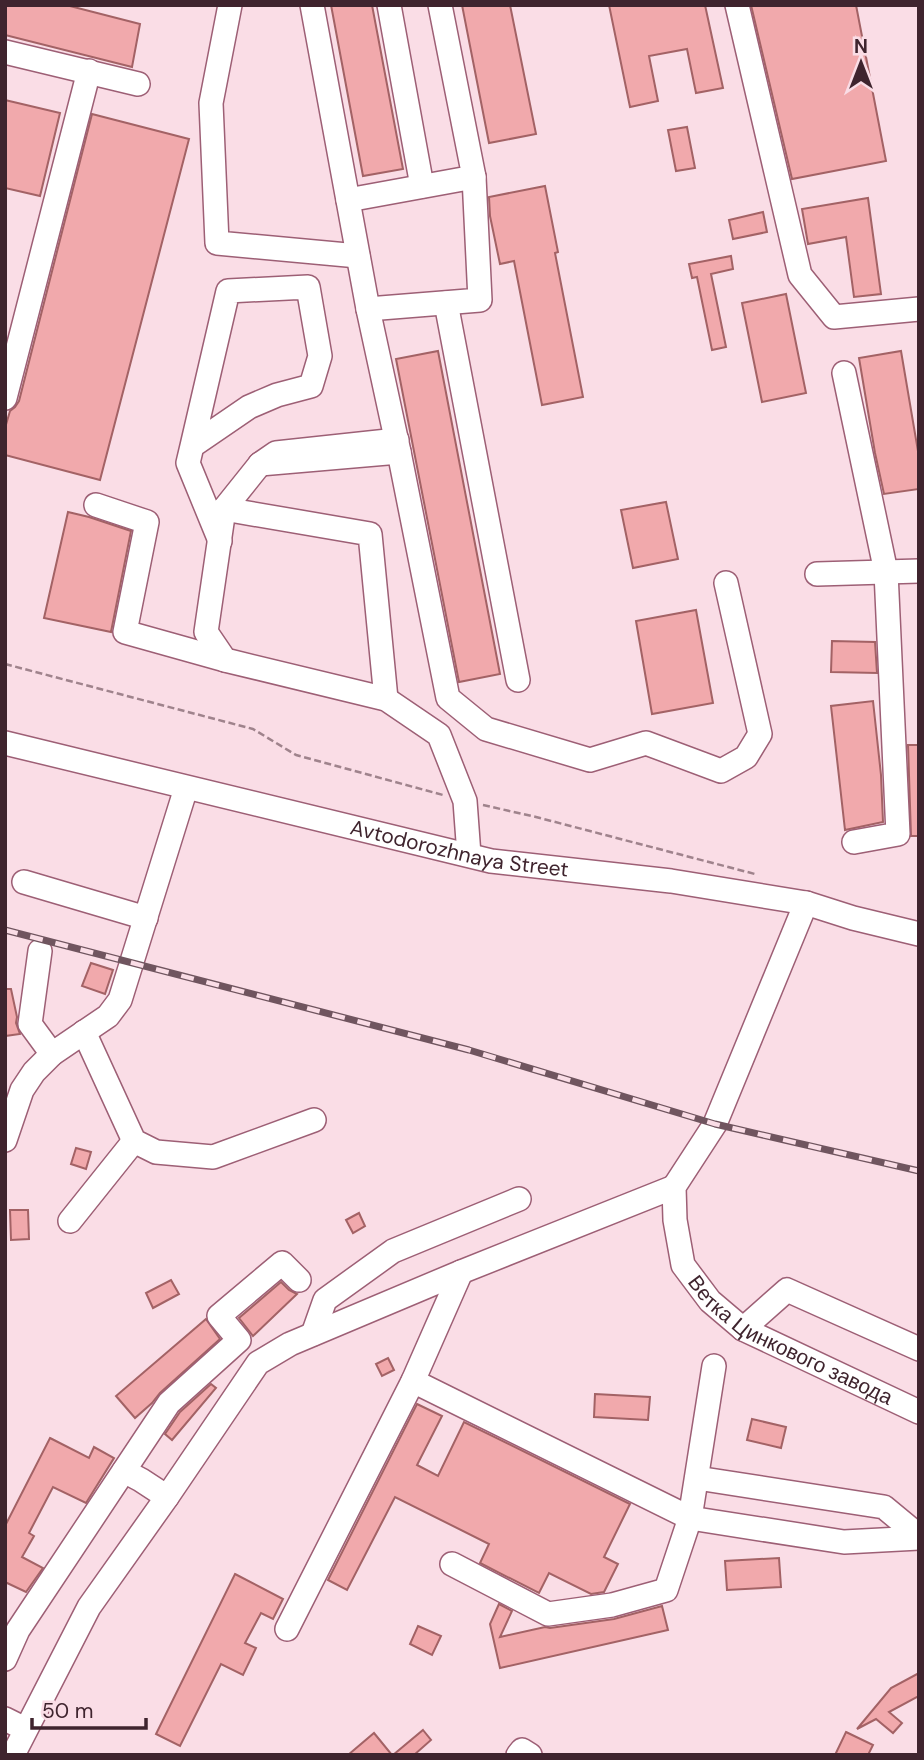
<svg xmlns="http://www.w3.org/2000/svg" width="924" height="1760" viewBox="0 0 924 1760" font-family="'DM Sans',sans-serif">
<style>
.building{fill:#f1a9ac;stroke:#a36265;stroke-width:2}
.lines{fill:none;stroke-linecap:round;stroke-linejoin:round}
.minor-casing{stroke:#9d5f75;stroke-width:26}
.path{stroke:#9f838c;stroke-width:2.5;stroke-dasharray:7 3.5;stroke-linecap:butt}
.minor{stroke:#fff;stroke-width:23}
.rail-casing{stroke:#70555f;stroke-width:7}
.rail{stroke:#fadde6;stroke-width:4.5;stroke-dasharray:13;stroke-linecap:butt}
.labels{text-anchor:middle;dominant-baseline:central;stroke-width:6;stroke-linejoin:round;paint-order:stroke}
.street-label{font-size:21px;fill:#3f242e;stroke:#fadde6}
</style>
<rect width="100%" height="100%" fill="#fadde6"/>
<g class="building">
<path d="M5 5H66L140 24 132 67 5 35Z"/>
<path d="M331 5H372L403 169 363 176Z"/>
<path d="M462 5H510L536 134 489 143Z"/>
<path d="M609 5H705L723 88 696 93 687 49 649 56 658 101 630 107Z"/>
<path d="M751 5H856L886 161 792 179Z"/>
<path d="M5 100 60 113 40 196 5 188Z"/>
<path d="M92 114 189 139 100 480 5 455V428L10 411 15 407 19 401Z"/>
<path d="M687 127 695 168 676 171 668 130Z"/>
<path d="M545 186 558 252 555 253 583 397 542 405 514 261 500 264 490 216 489 197Z"/>
<path d="M868 198 881 294 854 297 846 237 808 244 802 209Z"/>
<path d="M763 212 767 232 733 239 729 220Z"/>
<path d="M731 256 733 269 711 274 726 347 712 350 697 277 692 278 689 264Z"/>
<path d="M786 294 806 393 762 402 742 303Z"/>
<path d="M438 351 500 674 459 682 396 359Z"/>
<path d="M901 351 919 457V489L884 494 875 453 859 358Z"/>
<path d="M666 502 678 559 633 568 621 510Z"/>
<path d="M68 512 89 517 131 531 111 632 44 618Z"/>
<path d="M696 610 713 703 652 714 636 621Z"/>
<path d="M832 641 875 642 877 673 831 672Z"/>
<path d="M873 701 881 775 883 822 845 830 831 706Z"/>
<path d="M908 745H919V836H911Z"/>
<path d="M91 963 113 970 105 994 82 986Z"/>
<path d="M5 989H11L17 1017 16 1023 20 1034 5 1036Z"/>
<path d="M76 1148 91 1152 86 1169 71 1164Z"/>
<path d="M10 1210H28L29 1239 11 1240Z"/>
<path d="M359 1213 365 1226 353 1233 346 1220Z"/>
<path d="M171 1280 179 1294 153 1308 146 1293Z"/>
<path d="M281 1282 289 1290 297 1294 253 1336 239 1318Z"/>
<path d="M206 1319 220 1339 160 1393 152 1403 135 1418 116 1396Z"/>
<path d="M388 1358 394 1370 382 1376 376 1364Z"/>
<path d="M211 1384 216 1388 172 1440 165 1434 180 1412Z"/>
<path d="M595 1394 650 1397 648 1420 594 1417Z"/>
<path d="M417 1404 442 1416 417 1465 438 1476 464 1422 630 1504 604 1557 618 1564 604 1592 591 1594 549 1573 539 1593 480 1563 489 1544 395 1497 347 1590 328 1580Z"/>
<path d="M752 1419 786 1427 781 1448 747 1440Z"/>
<path d="M50 1438 89 1458 94 1447 114 1458 86 1503 53 1487 29 1533 34 1536 22 1557 43 1568 26 1592 5 1582V1526Z"/>
<path d="M779 1558 781 1587 727 1590 725 1561Z"/>
<path d="M235 1574 283 1599 273 1619 261 1613 245 1643 256 1648 243 1675 221 1664 180 1746 156 1734Z"/>
<path d="M499 1604 512 1611 500 1637 545 1627 550 1628 614 1619 662 1606 668 1630 500 1668 490 1624Z"/>
<path d="M418 1626 441 1636 432 1655 410 1644Z"/>
<path d="M919 1673V1696L889 1712 902 1723 893 1733 876 1719 857 1729 891 1688Z"/>
<path d="M423 1730 431 1740 414 1755H393Z"/>
<path d="M846 1732 873 1745 868 1755H835Z"/>
<path d="M374 1733 392 1755H348Z"/>
</g>
<g class="lines">
<g class="minor-casing">
<g id="minor">
<path d="M230 5 211 103 217 243 358 256"/>
<path d="M312 5 368 309 399 452 448 698 486 729 590 760 646 743 721 771 746 757 760 734 726 583"/>
<path d="M389 5 422 186"/>
<path d="M737 5 800 275 834 317 919 309"/>
<path d="M5 52 138 84"/>
<path d="M348 200 474 177 440 5"/>
<path d="M446 303 518 680"/>
<path d="M368 309 480 300 474 177"/>
<path d="M844 373 886 572 898 834 854 842"/>
<path d="M5 398 89 71"/>
<path d="M397 440 276 453 260 464 399 452"/>
<path d="M192 446 249 407 277 395 311 386 320 356 308 287 228 291 192 446 188 463 220 541"/>
<path d="M260 464 224 509 206 632 225 660 386 699 439 735 465 801 469 855"/>
<path d="M96 505 147 522 125 632 225 660"/>
<path d="M224 509 370 534 386 699"/>
<path d="M817 574 919 571"/>
<path id="s1" d="M5 743 491 861 671 881 806 903 853 918 919 934"/>
<path d="M24 882 146 918"/>
<path id="s2" d="M806 903 715 1124 674 1187 675 1220 683 1265 710 1301 743 1329 919 1412"/>
<path d="M40 951 30 1024 52 1054"/>
<path d="M84 1032 134 1141 156 1152 213 1157 314 1120"/>
<path d="M5 1140 22 1090 34 1072 52 1054 108 1016 120 1000 186 788"/>
<path d="M70 1221 134 1141"/>
<path d="M743 1329 787 1290 919 1349"/>
<path d="M313 1334 325 1300 393 1251 519 1199"/>
<path d="M413 1381 690 1518 844 1542 919 1538"/>
<path d="M124 1471 141 1480 167 1497"/>
<path d="M697 1478 884 1507 919 1536"/>
<path d="M452 1564 548 1614 612 1605 666 1590 690 1518 714 1366"/>
<path d="M287 1629 413 1381 461 1272"/>
<path d="M5 1659 18 1630 169 1403 239 1340 219 1316 282 1263 299 1280"/>
<path d="M5 1719 25 1729"/>
<path d="M13 1755 89 1607 167 1497 258 1363 290 1344 461 1272 674 1187"/>
<path d="M518 1755 522 1750 530 1755"/>
</g>
</g>
<g class="path">
<path d="M5 664 253 729 296 755 443 795"/>
<path d="M483 805 536 817 755 874"/>
</g>
<use href="#minor" class="minor"/>
<g class="rail-casing">
<path id="rail" d="M5 930 469 1050 715 1124 919 1171"/>
</g>
<use href="#rail" class="rail"/>
</g>
<g class="labels">
<g class="street-label">
<text stroke="none"><textPath href="#s1" startOffset="467">Avtodorozhnaya Street</textPath></text>
<text stroke="none"><textPath href="#s2" startOffset="527">Ветка Цинкового завода</textPath></text>
</g>
</g>
<rect width="924" height="1760" fill="none" stroke="#3f242e" stroke-width="14"/>
<g transform="translate(861 63)" stroke="#fadde6" stroke-width="5" paint-order="stroke">
<path d="M0-5L12 26L0 18L-12 26Z" fill="#3f242e"/>
<text y="-10" font-size="19" font-weight="bold" text-anchor="middle" fill="#3f242e">N</text>
</g>
<path d="M32 1718v10h114v-10" fill="none" stroke="#3f242e" stroke-width="3.5"/>
<text x="42" y="1718" font-size="21" fill="#3f242e" stroke="#fadde6" stroke-width="5" paint-order="stroke">50 m</text>
</svg>
